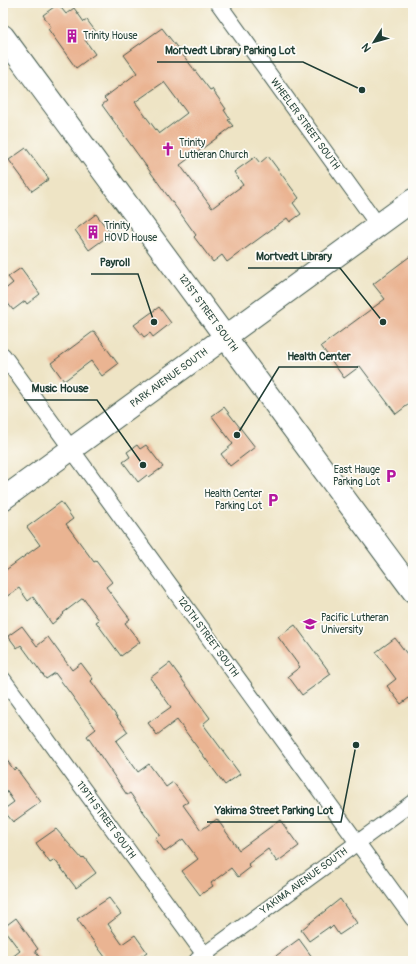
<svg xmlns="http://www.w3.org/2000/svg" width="416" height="964" viewBox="0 0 416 964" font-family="Pangolin,sans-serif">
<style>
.building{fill:#eab492;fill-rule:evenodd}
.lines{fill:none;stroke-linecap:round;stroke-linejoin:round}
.street-casing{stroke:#3e564a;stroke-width:17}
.secondary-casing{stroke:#3e564a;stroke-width:24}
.street{stroke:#fff;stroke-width:15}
.secondary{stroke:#fff;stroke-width:22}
.labels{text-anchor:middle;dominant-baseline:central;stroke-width:3.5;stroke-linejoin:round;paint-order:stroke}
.poi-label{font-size:10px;fill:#1f3d34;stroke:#fdfcf7;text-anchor:start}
.street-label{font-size:10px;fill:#1f3d34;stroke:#fdfcf7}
.leader{fill:none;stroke:#1f3d34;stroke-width:1.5}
.callout-dot{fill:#1f3d34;stroke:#fdfcf7;stroke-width:1.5}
.callout-label{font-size:11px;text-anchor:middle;font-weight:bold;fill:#1f3d34;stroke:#fdfcf7;stroke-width:3.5;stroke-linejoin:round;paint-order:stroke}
</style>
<rect width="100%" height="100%" fill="#fdfcf7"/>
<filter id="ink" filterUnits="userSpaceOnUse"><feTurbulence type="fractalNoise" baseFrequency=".025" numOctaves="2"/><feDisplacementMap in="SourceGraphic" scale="8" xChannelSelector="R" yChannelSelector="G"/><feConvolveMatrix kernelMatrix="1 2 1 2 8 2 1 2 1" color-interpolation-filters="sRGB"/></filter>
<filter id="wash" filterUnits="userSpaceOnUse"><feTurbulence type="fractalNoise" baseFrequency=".012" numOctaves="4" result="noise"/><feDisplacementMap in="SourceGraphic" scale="16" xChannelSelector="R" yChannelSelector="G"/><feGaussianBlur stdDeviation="0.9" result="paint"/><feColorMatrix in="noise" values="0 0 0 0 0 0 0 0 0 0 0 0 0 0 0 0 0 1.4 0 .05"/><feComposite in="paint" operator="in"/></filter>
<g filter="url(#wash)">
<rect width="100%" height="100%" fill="#eee4c5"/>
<g id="blocks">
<g class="building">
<path d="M58 4 66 14 74 8 84 22 87 20 96 32 85 40 95 54 76 68 48 29 51 27 43 15Z"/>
<path d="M162 28 210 90 212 89 226 109 224 110 230 119 228 120 233 126 180 165 212 208 243 185 234 172 255 157 260 163 268 156 299 198 293 203 301 214 290 222 287 218 227 262 222 255 213 262 194 237 196 235 102 105 107 101 104 98 137 73 124 55ZM164 82 187 113 159 134 135 102Z"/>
<path d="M26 148 49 179 32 191 9 160Z"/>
<path d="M96 214 111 234 89 250 75 230Z"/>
<path d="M413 254V401L396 414 360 366 344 378 321 346 385 299 373 284Z"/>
<path d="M21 268 40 294 27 304 25 301 13 310 3 297V291L13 283 8 277Z"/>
<path d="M159 307 171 323 153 337 150 333 144 337 134 325Z"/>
<path d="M94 331 118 364 102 376 91 361 64 381 51 363Z"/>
<path d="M224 407 255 447 230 466 221 454 233 444 212 416Z"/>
<path d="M137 445 140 449 146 445 163 467 149 477 147 475 138 482 123 462 130 457 127 452Z"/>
<path d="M61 502 73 519 66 524 94 562 96 561 112 582 106 587 130 619 125 623 140 642 121 656 96 622 99 620 83 598 63 613 64 614 52 624 33 597 28 601 19 588 3 599V572L40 545 27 527Z"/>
<path d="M295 625 331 674 302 695 288 676 300 667 278 637Z"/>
<path d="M22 626 37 646 48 637 72 670 81 663 93 679 91 681 128 732 116 741 138 772 149 764 166 787 173 782 188 802 183 805 201 830 217 819 239 850 280 820 299 846 277 862 268 849 248 864 251 867 238 877 231 868 211 883 213 886 200 895 182 871 198 859 183 839 165 852 155 838 160 835 130 793 127 795 87 736 96 729 70 693 55 673 46 679 21 645 17 648 8 636Z"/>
<path d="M395 638 413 662V695L401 704 387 686 396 679 376 652Z"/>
<path d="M170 663 210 718 203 724 240 774 225 785 177 720 157 735 148 723 171 707 150 678Z"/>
<path d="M3 755 14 770 16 768 41 802 13 822 3 810 14 802 3 786Z"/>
<path d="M56 829 82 859 84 857 96 873 76 888 55 860 50 863 36 843Z"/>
<path d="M109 898 121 914 108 924 122 944 135 935 147 952 134 961H108L77 919Z"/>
<path d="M340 899 357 923 339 935 333 926 330 929 329 927 309 941 301 930Z"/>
<path d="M16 918 38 949 35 951 42 961H7L20 951 3 928Z"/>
<path d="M299 939 315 961H269Z"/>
</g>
</g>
</g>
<g filter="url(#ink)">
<use href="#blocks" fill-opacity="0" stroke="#3e564a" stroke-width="1"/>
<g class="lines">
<g class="street-casing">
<g id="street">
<path d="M218 3 378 225"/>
<path d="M3 355 413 919"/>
<path d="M3 679 209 961"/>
<path d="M197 960 413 802"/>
</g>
</g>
<g class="secondary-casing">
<g id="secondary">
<path d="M3 36 413 591"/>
<path d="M3 499 413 200"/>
</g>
</g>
<use href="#street" class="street"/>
<use href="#secondary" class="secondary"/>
</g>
</g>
<defs>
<g id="building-bare" transform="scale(1.08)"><path d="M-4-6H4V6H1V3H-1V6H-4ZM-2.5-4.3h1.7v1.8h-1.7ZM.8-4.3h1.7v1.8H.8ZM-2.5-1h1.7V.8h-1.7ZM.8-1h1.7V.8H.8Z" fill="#b5179e" stroke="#fdfcf7" stroke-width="2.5" paint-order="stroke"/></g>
<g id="church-bare" transform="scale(1.08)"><path d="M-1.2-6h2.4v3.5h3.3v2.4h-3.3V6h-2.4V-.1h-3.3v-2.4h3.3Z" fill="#b5179e" stroke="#fdfcf7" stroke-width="2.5" paint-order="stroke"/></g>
<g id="parking-bare" transform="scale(1.08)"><path d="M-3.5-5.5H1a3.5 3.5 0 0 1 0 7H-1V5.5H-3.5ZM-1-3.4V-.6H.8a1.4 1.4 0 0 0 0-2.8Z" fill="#b5179e" stroke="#fdfcf7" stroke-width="2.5" paint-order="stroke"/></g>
<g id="university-bare" transform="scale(1.08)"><path d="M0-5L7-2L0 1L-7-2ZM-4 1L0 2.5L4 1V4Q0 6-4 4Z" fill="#b5179e" stroke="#fdfcf7" stroke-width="2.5" paint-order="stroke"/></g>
</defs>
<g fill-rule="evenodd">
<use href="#building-bare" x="72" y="36"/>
<use href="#church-bare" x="168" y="149"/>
<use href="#building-bare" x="93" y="232"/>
<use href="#parking-bare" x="391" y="476"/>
<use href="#parking-bare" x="273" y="500"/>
<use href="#university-bare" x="310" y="624"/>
</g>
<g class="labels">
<g class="poi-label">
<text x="83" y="36">Trinity House</text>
<text x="179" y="143">Trinity<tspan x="179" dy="12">Lutheran Church</tspan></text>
<text x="104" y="226">Trinity<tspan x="104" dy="12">HOVD House</tspan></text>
<text x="380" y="470" text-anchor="end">East Hauge<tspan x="380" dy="12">Parking Lot</tspan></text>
<text x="262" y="494" text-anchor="end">Health Center<tspan x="262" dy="12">Parking Lot</tspan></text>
<text x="321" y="618">Pacific Lutheran<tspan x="321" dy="12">University</tspan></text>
</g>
<g class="street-label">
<text transform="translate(305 124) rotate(54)">WHEELER STREET SOUTH</text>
<text transform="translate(208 313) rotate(54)">121ST STREET SOUTH</text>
<text transform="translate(169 378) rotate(-36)">PARK AVENUE SOUTH</text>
<text transform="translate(208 637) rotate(54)">120TH STREET SOUTH</text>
<text transform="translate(106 820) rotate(54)">119TH STREET SOUTH</text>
<text transform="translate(304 881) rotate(-36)">YAKIMA AVENUE SOUTH</text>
</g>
</g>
<path class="leader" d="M362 90L303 62H157M383 322L340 268H248M154 322L138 274H91M237 435L279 367H358M143 465L97 400H24M356 745L341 822H207"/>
<g class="callout-dot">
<circle cx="362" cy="90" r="4"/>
<circle cx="383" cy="322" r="4"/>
<circle cx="154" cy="322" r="4"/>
<circle cx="237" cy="435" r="4"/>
<circle cx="143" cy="465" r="4"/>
<circle cx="356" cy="745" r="4"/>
</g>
<g class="callout-label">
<text x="230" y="54">Mortvedt Library Parking Lot</text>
<text x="294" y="260">Mortvedt Library</text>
<text x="115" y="266">Payroll</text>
<text x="319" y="360">Health Center</text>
<text x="60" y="392">Music House</text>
<text x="274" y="814">Yakima Street Parking Lot</text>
</g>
<rect width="416" height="964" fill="none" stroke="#fdfcf7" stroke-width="16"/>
<g transform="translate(374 42) rotate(233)" stroke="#fdfcf7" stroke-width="3" paint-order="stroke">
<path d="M0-3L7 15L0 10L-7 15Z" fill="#1f3d34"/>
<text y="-6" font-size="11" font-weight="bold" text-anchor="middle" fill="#1f3d34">N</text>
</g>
</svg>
